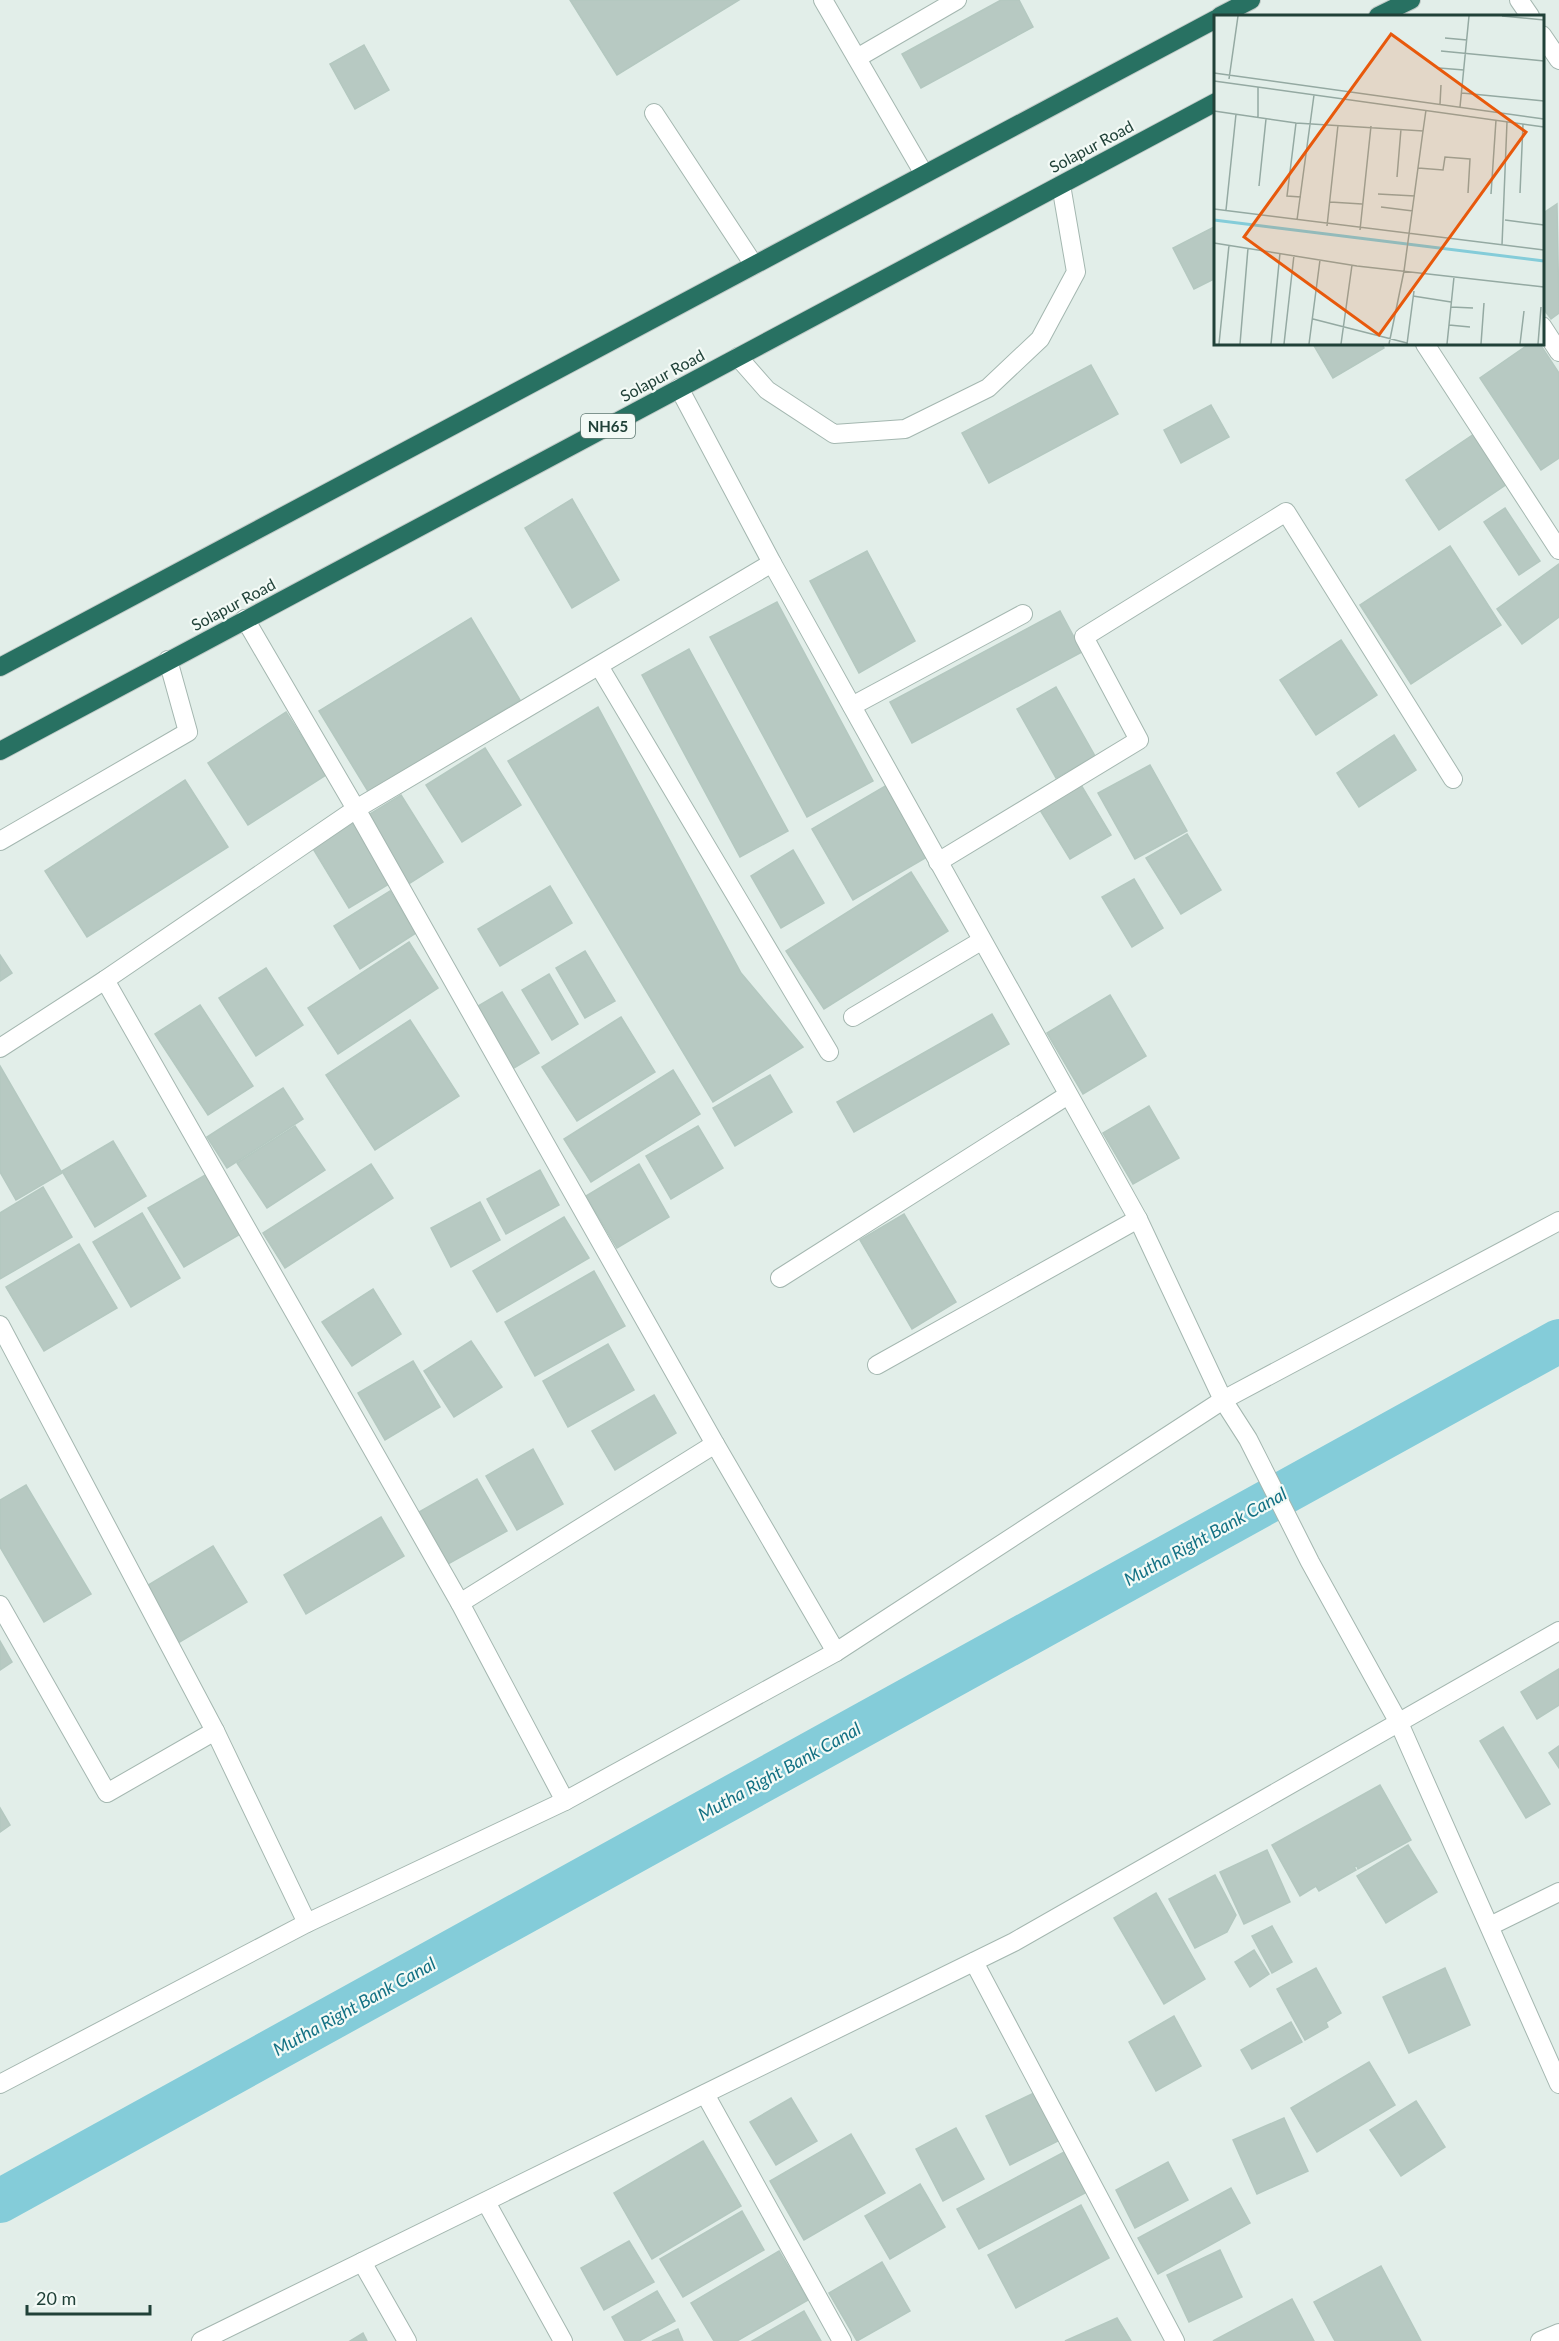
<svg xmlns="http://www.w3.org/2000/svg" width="1559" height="2341" viewBox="0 0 1559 2341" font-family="Lato,sans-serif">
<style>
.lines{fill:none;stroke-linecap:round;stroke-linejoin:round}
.canal{stroke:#84ccd9;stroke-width:44}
.building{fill:#b7c9c2;stroke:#b4c8c0;stroke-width:1.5}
.lane-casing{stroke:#a4b7b0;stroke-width:20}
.street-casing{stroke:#a4b7b0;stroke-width:20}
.highway-casing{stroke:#c1cac7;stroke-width:20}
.lane{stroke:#fff;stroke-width:18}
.street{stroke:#fff;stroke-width:18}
.highway{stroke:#287162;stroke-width:18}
.labels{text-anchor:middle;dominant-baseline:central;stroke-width:4.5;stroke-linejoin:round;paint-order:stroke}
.shield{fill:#f3faf6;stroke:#5f7871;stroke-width:1.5}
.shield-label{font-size:15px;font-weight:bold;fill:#204138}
.street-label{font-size:16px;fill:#204138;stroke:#f3faf6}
.water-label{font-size:18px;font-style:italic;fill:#137184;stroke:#f3faf6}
.inset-river{fill:none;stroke:#84ccd9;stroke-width:3}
.inset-road{fill:none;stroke:#94a9a2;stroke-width:1.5}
.view{fill:#e8590c;fill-opacity:0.15;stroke:#e8590c;stroke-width:3}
.inset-edge{fill:none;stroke:#204138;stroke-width:3}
</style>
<rect width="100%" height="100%" fill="#e2eee9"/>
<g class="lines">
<path class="canal" d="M0 2201 1559 1341"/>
</g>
<g class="building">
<path d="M570 0H739L617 75Z"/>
<path d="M1001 0H1019L1033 27 921 88 902 54Z"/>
<path d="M364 45 389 90 355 109 330 64Z"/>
<path d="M1557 204 1559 313 1551 319 1542 307V214Z"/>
<path d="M1216 226V278L1194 289 1173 248Z"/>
<path d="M1313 344H1382L1384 348 1333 378Z"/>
<path d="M1529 344H1540L1559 373V458L1541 470 1480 378Z"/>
<path d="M1091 365 1118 414 989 483 962 433Z"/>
<path d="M1211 405 1229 437 1181 463 1164 430Z"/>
<path d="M1474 434 1507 484 1439 530 1406 480Z"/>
<path d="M572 499 619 580 572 608 525 528Z"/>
<path d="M1505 508 1540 561 1519 575 1484 522Z"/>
<path d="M1450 546 1501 625 1411 684 1360 605Z"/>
<path d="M867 551 915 641 859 673 810 581Z"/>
<path d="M1559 564V617L1522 644 1497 609Z"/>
<path d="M777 602 873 781 807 817 710 637Z"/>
<path d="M1060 611 1082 652 912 743 890 702Z"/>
<path d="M471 618 520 700 369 793 319 711Z"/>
<path d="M1341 640 1377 695 1316 735 1280 680Z"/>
<path d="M689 649 788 831 740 857 642 675Z"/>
<path d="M1056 687 1095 756 1056 778 1017 709Z"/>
<path d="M598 707 741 973 803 1047 713 1102 508 761Z"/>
<path d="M286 712 326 775 248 825 208 763Z"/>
<path d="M1394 735 1416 770 1359 807 1337 773Z"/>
<path d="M485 748 521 805 462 842 426 785Z"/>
<path d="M1150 765 1187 831 1135 859 1098 793Z"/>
<path d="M185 780 228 847 87 937 45 871Z"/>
<path d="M887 785 927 857 853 900 812 829Z"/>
<path d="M1081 785 1111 835 1070 859 1040 810Z"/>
<path d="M401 795 443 862 407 885 365 817Z"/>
<path d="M353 823 389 884 349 908 312 847Z"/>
<path d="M1187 834 1221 890 1181 914 1146 858Z"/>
<path d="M793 850 824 903 781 928 751 876Z"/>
<path d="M911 872 948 931 824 1009 786 951Z"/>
<path d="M1134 879 1163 928 1132 947 1102 897Z"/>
<path d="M550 886 572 923 500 966 478 929Z"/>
<path d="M390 891 416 933 360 969 334 926Z"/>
<path d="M409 942 438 988 338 1054 308 1008Z"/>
<path d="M585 951 615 1001 585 1018 556 968Z"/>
<path d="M0 955 12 973 0 981Z"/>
<path d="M266 968 303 1025 256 1056 219 998Z"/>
<path d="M549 974 578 1024 552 1040 522 990Z"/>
<path d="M502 992 539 1053 509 1071 473 1009Z"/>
<path d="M1110 995 1146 1056 1083 1094 1047 1033Z"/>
<path d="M200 1005 253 1086 208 1115 155 1034Z"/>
<path d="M992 1014 1009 1044 854 1132 837 1102Z"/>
<path d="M621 1017 655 1072 577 1121 542 1067Z"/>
<path d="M410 1020 459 1096 375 1150 326 1075Z"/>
<path d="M0 1066 62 1173 16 1200 0 1172Z"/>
<path d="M673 1070 700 1114 591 1182 564 1139Z"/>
<path d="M770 1075 792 1112 735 1146 713 1108Z"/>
<path d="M283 1088 303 1119 227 1168 207 1137Z"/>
<path d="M1149 1106 1179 1158 1133 1184 1103 1133Z"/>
<path d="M295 1126 325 1170 267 1208 237 1163Z"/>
<path d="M698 1126 723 1168 671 1199 646 1156Z"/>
<path d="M113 1141 146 1196 95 1227 62 1171Z"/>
<path d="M371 1164 393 1198 285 1268 263 1233Z"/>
<path d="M639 1164 669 1217 617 1248 586 1196Z"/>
<path d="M540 1170 559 1205 506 1234 487 1199Z"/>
<path d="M207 1174 242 1233 184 1267 148 1208Z"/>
<path d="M43 1187 72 1237 0 1279V1213Z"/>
<path d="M480 1202 500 1240 451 1267 431 1228Z"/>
<path d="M142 1213 180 1278 131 1307 93 1242Z"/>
<path d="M904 1214 956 1302 912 1329 860 1240Z"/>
<path d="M564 1217 589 1258 497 1312 473 1271Z"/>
<path d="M79 1244 117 1308 44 1351 6 1287Z"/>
<path d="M594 1271 625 1326 535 1376 505 1322Z"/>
<path d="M373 1289 401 1334 352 1366 322 1322Z"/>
<path d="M471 1341 502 1387 454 1417 424 1371Z"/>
<path d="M608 1344 634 1390 568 1427 543 1381Z"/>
<path d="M413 1361 440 1407 385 1440 358 1393Z"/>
<path d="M654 1395 676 1433 615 1470 592 1431Z"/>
<path d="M533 1449 563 1504 517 1530 486 1476Z"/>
<path d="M477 1479 507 1531 448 1564 419 1512Z"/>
<path d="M26 1485 91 1594 44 1622 0 1547V1500Z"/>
<path d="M381 1517 404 1556 306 1614 284 1575Z"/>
<path d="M213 1546 247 1602 178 1643 145 1587Z"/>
<path d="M0 1641 12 1662 0 1670Z"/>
<path d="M1559 1669V1705L1537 1719 1521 1692Z"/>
<path d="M1503 1727 1550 1804 1526 1818 1480 1741Z"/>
<path d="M1559 1746V1768L1549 1753Z"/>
<path d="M1380 1785 1411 1840 1358 1869 1357 1866 1354 1867 1356 1870 1319 1891 1316 1886 1300 1896 1272 1845Z"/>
<path d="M0 1808 10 1825 0 1832Z"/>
<path d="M1408 1845 1437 1892 1386 1923 1357 1876Z"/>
<path d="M1267 1850 1290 1902 1244 1924 1220 1872Z"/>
<path d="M1215 1875 1236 1915 1227 1932 1195 1948 1169 1899Z"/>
<path d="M1156 1893 1205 1979 1164 2004 1114 1918Z"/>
<path d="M1272 1926 1292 1962 1272 1973 1252 1936Z"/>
<path d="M1254 1950 1269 1974 1250 1987 1235 1962Z"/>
<path d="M1316 1968 1341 2013 1326 2022 1328 2027 1305 2040 1277 1989Z"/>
<path d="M1445 1968 1470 2025 1409 2053 1383 1997Z"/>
<path d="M1174 2016 1201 2066 1156 2091 1129 2042Z"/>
<path d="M1291 2022 1302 2042 1252 2069 1241 2050Z"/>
<path d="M1369 2062 1395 2105 1317 2152 1291 2108Z"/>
<path d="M1036 2092 1060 2140 1010 2165 986 2116Z"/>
<path d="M791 2098 817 2141 776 2165 750 2122Z"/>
<path d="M1416 2101 1445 2147 1401 2176 1370 2130Z"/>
<path d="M1284 2118 1308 2171 1257 2194 1233 2140Z"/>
<path d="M956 2128 984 2179 943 2201 916 2149Z"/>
<path d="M851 2134 885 2193 804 2240 770 2181Z"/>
<path d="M703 2141 741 2206 652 2259 614 2193Z"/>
<path d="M1066 2151 1087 2192 979 2249 957 2209Z"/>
<path d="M1168 2162 1188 2200 1135 2228 1116 2190Z"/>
<path d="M920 2184 945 2227 890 2259 865 2216Z"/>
<path d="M1231 2188 1250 2223 1158 2274 1138 2238Z"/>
<path d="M1081 2205 1109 2258 1016 2308 988 2255Z"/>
<path d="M742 2211 764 2250 683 2297 660 2259Z"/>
<path d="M629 2241 654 2282 604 2310 581 2268Z"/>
<path d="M1220 2250 1242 2297 1189 2322 1167 2275Z"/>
<path d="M779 2251 808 2300 737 2341H714L691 2303Z"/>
<path d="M882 2262 910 2311 857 2341 829 2293Z"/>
<path d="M1381 2266 1421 2341H1335L1314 2302Z"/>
<path d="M657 2291 675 2321 639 2341H625L612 2317Z"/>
<path d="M1292 2299 1314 2341H1213Z"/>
<path d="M804 2311 821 2341H752Z"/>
<path d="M1117 2318 1131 2341H1065Z"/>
<path d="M678 2329 683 2341H652Z"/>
<path d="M363 2333 367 2341H350Z"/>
</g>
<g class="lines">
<g class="lane-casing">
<g id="lane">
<path d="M738 357 767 390 834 434 905 429 988 388 1040 339 1076 272 1061 185"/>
<path d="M245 619 356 809"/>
<path d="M852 706 1023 614"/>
<path d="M0 841 188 732 168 660"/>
</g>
</g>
<g class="street-casing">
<g id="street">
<path d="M823 0 924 174"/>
<path d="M1519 0 1530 16"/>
<path d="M1542 35 1559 60"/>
<path d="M857 58 957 0"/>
<path d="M654 113 754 265"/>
<path d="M1542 326 1559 352"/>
<path d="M1425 344 1559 550"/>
<path d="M772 563 1138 1219 1223 1400 1248 1439 1310 1562 1399 1723 1559 2084"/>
<path d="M599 666 829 1052"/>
<path d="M356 809 715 1444 836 1652"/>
<path d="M938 862 1139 740 1084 637 1286 512 1453 779"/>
<path d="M105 980 460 1603 565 1801"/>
<path d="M853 1017 981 941"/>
<path d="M0 1048 105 980 356 809 772 563 679 388"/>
<path d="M780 1278 1068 1095"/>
<path d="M0 1325 215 1731 307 1923"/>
<path d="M877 1365 1138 1219"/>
<path d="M460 1603 715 1444"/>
<path d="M0 1605 107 1793 215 1731"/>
<path d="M1490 1926 1559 1892"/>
<path d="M974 1962 1175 2341"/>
<path d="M0 2084 307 1923 565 1801 836 1652 1223 1400 1559 1221"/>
<path d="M705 2094 842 2341"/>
<path d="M486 2202 563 2341"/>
<path d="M362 2262 407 2341"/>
<path d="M201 2341 1014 1942 1559 1631"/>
<path d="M1540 2341 1559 2333"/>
</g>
</g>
<g class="highway-casing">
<g id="highway">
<path d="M1220 16 1251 0"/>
<path d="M1378 16 1411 0"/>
<path d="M0 667 1216 19"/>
<path d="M0 751 1216 102"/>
</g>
</g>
<use href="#lane" class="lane"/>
<use href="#street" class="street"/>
<use href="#highway" class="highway"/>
</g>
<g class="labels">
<rect class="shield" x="581" y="414" width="54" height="24" rx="4.5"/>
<g class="shield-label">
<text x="608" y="426">NH65</text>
</g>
<g class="street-label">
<text transform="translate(1091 146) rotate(-28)">Solapur Road</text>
<text transform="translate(662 375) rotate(-28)">Solapur Road</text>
<text transform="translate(233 604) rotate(-28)">Solapur Road</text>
</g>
<g class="water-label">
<text transform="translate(1205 1536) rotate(-29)">Mutha Right Bank Canal</text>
<text transform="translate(779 1771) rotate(-29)">Mutha Right Bank Canal</text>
<text transform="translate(354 2006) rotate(-29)">Mutha Right Bank Canal</text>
</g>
</g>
<g transform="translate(1214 15)">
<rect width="330" height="330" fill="#e2eee9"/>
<path class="inset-river" d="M0 205 330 246"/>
<path class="inset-road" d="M288 1 330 5M231 23 253 25M227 36 330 46M225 53 250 55M0 58 330 104M15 64 24 1M0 66 330 112M44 72V103M248 78 330 86M226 89 227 70M246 92 255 1M0 96 82 108 209 116 212 95M82 108 73 181 87 182M204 153 229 155 231 142 256 144 254 178M183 162 187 114M45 171 52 104M306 178 309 109M164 179 201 181M277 179 282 105M116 187 148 189M167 192 199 196M0 194 330 235M12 195 22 99M83 205 100 80M291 205 330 210M113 211 124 110M146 215 157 111M0 228 143 251 330 272M288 230 293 107M199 281 237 287M237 292 259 293M99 304 193 328M235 310 256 312M5 329 15 230M26 329 34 233M57 329 66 238M70 329 80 240M95 329 106 245M127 329 138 250M175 329 190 256 209 116M193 329 200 276M233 329 240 262M267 329 270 288M306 329 310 296M324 329 327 292"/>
<path class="view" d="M177 19 312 117 165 320 30 222Z"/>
<rect width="330" height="330" class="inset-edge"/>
</g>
<path d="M27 2305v9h123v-9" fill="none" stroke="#204138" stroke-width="3"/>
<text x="36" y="2305" font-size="18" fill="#204138" stroke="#f3faf6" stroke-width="4.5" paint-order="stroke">20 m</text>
</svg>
